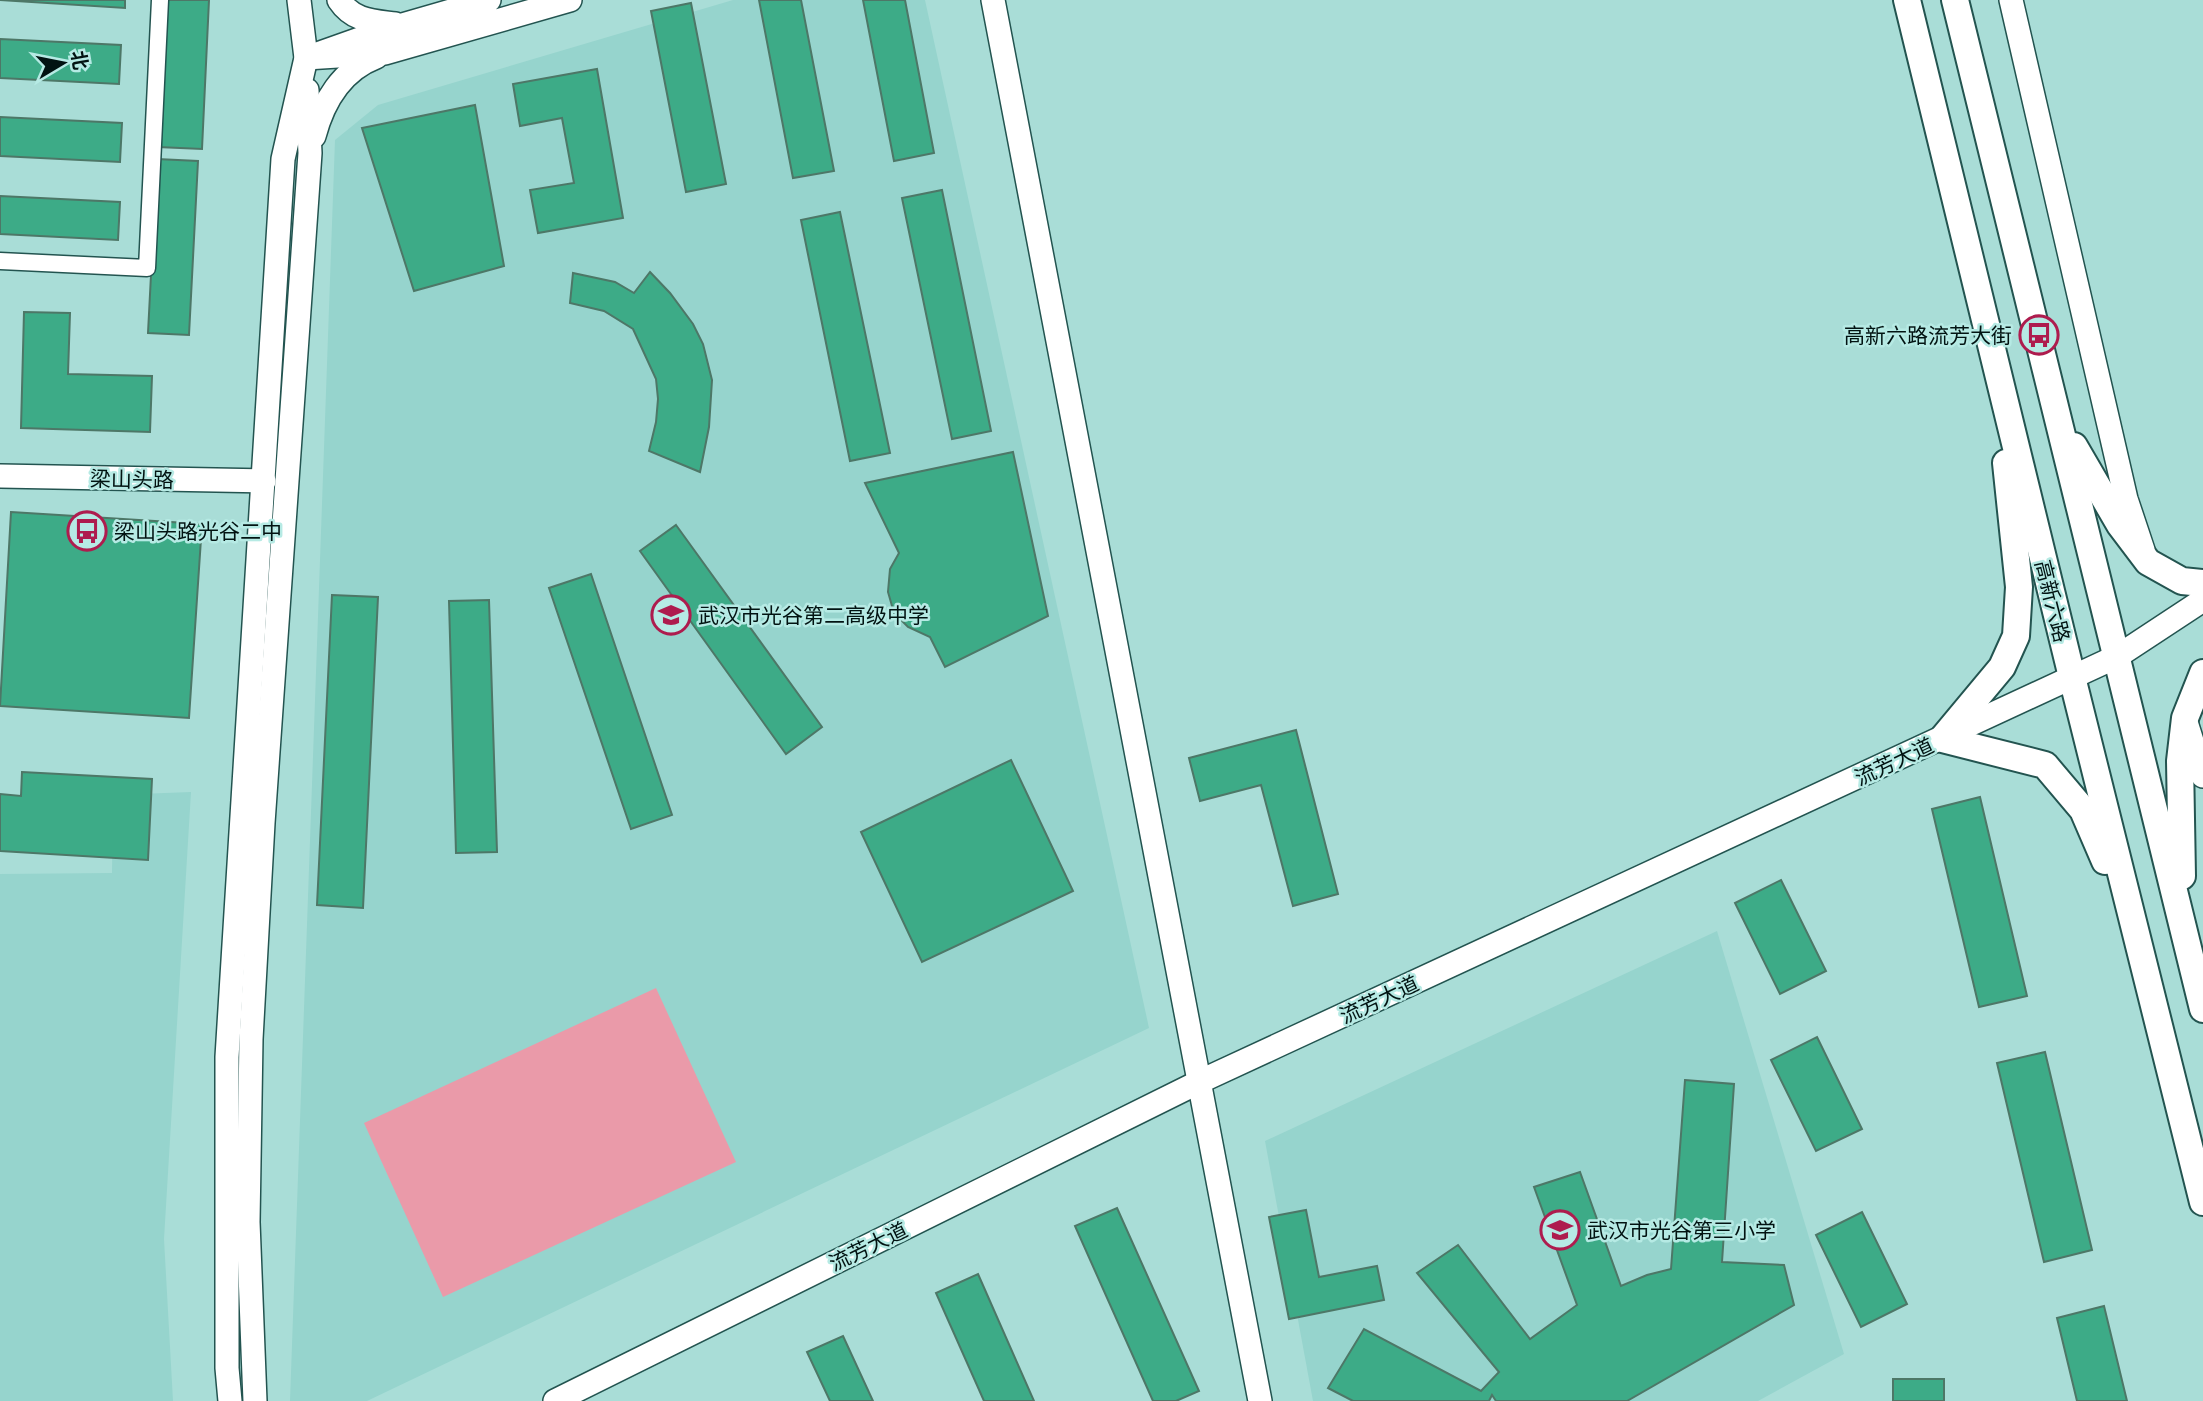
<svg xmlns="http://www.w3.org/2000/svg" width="2203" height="1401" viewBox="0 0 2203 1401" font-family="'IBM Plex Serif','Noto Sans SC',serif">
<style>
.built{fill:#96d4cd}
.green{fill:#ea9aa9}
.building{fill:#3dab87;stroke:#4d7767;stroke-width:2}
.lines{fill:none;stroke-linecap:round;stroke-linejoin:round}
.street-casing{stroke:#235450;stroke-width:19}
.secondary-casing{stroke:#235450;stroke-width:26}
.primary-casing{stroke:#235450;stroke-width:30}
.street{stroke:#fff;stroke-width:16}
.secondary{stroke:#fff;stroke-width:23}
.primary{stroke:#fff;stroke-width:26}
.labels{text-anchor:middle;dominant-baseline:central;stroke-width:5;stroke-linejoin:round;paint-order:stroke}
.poi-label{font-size:21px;fill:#021312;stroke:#b6eae4;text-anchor:start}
.street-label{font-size:21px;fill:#021312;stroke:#b6eae4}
</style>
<rect width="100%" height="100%" fill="#a9ddd7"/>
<g class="built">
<path d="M733 0H925L1149 1028 367 1401H290L335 140 378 105Z"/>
<path d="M191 792 164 1239 173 1401H0V874L112 873 113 795Z"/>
<path d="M1717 931 1844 1354 1758 1401H1313L1265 1141Z"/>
</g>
<path class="green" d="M656 988 736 1162 443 1297 364 1123Z"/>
<g class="building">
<path d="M0 0H125V8Z"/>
<path d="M165 0H209L202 149 158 147Z"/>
<path d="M759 0H801L834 171 793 178Z"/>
<path d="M863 0H905L934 153 894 161Z"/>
<path d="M691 3 726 184 686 192 651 11Z"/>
<path d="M0 39 121 45 119 84 0 78Z"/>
<path d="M597 69 623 218 538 233 530 190 574 183 562 118 520 126 513 84Z"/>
<path d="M475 105 504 266 414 291 362 128Z"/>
<path d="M0 117 122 123 120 162 0 156Z"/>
<path d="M157 159 198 161 189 335 148 333Z"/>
<path d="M942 190 991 431 952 439 902 198Z"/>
<path d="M0 196 120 202 118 240 0 234Z"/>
<path d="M840 212 890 453 850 461 801 220Z"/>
<path d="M650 272 670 293 693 324 703 344 712 380 709 427 700 472 649 451 656 422 658 399 656 379 633 329 604 311 570 303 573 273 615 282 634 293Z"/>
<path d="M24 312 70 313 68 374 152 376 150 432 21 428Z"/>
<path d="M1013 452 1048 616 945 667 930 637 908 627 894 613 888 592 890 569 899 553 865 483Z"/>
<path d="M11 512 202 524 189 718 0 706Z"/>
<path d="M676 525 822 727 786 754 640 551Z"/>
<path d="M591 574 672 815 631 829 549 588Z"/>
<path d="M332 595 378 597 363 908 317 905Z"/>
<path d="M489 600 497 852 456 853 449 601Z"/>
<path d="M1296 730 1338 894 1293 906 1261 785 1200 801 1189 758Z"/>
<path d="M1011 760 1073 891 922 962 861 832Z"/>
<path d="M22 772 152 779 148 860 0 851V794L21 796Z"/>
<path d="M1980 797 2027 996 1979 1007 1932 809Z"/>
<path d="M1781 880 1826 971 1780 994 1735 903Z"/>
<path d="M1817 1037 1862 1129 1816 1151 1771 1060Z"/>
<path d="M2045 1052 2092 1250 2044 1262 1997 1063Z"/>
<path d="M1685 1080 1734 1084 1722 1262 1784 1265 1794 1305 1627 1401H1496L1492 1395 1489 1401H1353L1328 1388 1364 1329 1481 1391 1499 1372 1417 1273 1458 1245 1530 1339 1577 1305 1534 1187 1580 1172 1621 1286 1647 1275 1671 1269Z"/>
<path d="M1117 1208 1199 1391 1176 1401H1153L1075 1226Z"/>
<path d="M1306 1210 1319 1277 1377 1266 1384 1300 1289 1319 1269 1217Z"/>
<path d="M1862 1212 1907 1304 1861 1327 1816 1235Z"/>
<path d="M978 1274 1034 1401H984L936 1293Z"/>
<path d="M2104 1306 2127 1401H2077L2057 1318Z"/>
<path d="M843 1336 873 1401H830L807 1352Z"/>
<rect x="1893" y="1379" width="51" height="22"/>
</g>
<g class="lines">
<g class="street-casing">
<path id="street" d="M0 261 147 268 160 0"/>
</g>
<g class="secondary-casing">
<g id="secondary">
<path d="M339 0C353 21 372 21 395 24"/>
<path d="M489 0 385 30 306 58 385 53 570 0"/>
<path d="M993 0 1260 1401"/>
<path d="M2011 0 2126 499 2143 550"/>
<path d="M314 136C323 102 342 70 376 57"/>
<path d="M0 476 264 481"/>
<path d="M2185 719 2203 776"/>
<path d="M230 1401 227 1368V1057L283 159 306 58 299 0"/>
<path d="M255 1401 248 1222 251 1039 263 823 310 153 307 90"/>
<path d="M555 1401 1201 1081 2118 656 2203 600"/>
</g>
</g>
<g class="primary-casing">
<g id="primary">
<path d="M1907 0 2072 677 2203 1202"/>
<path d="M1955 0 2203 1009"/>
<path d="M2074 446 2120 525 2148 562 2182 581 2203 583"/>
<path d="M2006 463 2019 587 2016 636 2002 667 1942 739 2045 765 2083 810 2105 861"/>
<path d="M2182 876 2180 761 2185 718 2203 673"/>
</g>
</g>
<use href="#street" class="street"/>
<use href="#secondary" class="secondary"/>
<use href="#primary" class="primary"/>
</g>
<defs>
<g id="bus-ring" transform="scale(2.0125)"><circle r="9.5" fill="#b6eae4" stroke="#ae1c4e" stroke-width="1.5"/><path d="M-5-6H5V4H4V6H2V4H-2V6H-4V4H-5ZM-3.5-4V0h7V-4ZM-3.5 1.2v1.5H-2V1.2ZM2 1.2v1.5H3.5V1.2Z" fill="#ae1c4e"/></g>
<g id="school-ring" transform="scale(2.0125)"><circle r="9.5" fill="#b6eae4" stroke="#ae1c4e" stroke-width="1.5"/><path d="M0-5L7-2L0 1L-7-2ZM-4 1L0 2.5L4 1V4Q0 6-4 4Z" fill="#ae1c4e"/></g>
</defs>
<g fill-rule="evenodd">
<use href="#bus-ring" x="2039" y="335"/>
<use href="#bus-ring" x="87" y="531"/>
<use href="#school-ring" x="671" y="615"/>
<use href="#school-ring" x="1560" y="1230"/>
</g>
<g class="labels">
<g class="poi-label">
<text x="2012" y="335" text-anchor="end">高新六路流芳大街</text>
<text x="114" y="531">梁山头路光谷二中</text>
<text x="698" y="615">武汉市光谷第二高级中学</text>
<text x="1587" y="1230">武汉市光谷第三小学</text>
</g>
<g class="street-label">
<text transform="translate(132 479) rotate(1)">梁山头路</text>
<text transform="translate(2053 601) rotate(76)">高新六路</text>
<text transform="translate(1894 761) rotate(-25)">流芳大道</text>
<text transform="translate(1379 999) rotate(-25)">流芳大道</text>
<text transform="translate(868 1246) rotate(-26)">流芳大道</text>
</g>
</g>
<g transform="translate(63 63) rotate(80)" stroke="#b6eae4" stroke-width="5" paint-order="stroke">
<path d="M0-5L12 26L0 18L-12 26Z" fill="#021312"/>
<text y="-10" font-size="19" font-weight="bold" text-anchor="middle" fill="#021312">北</text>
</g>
</svg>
